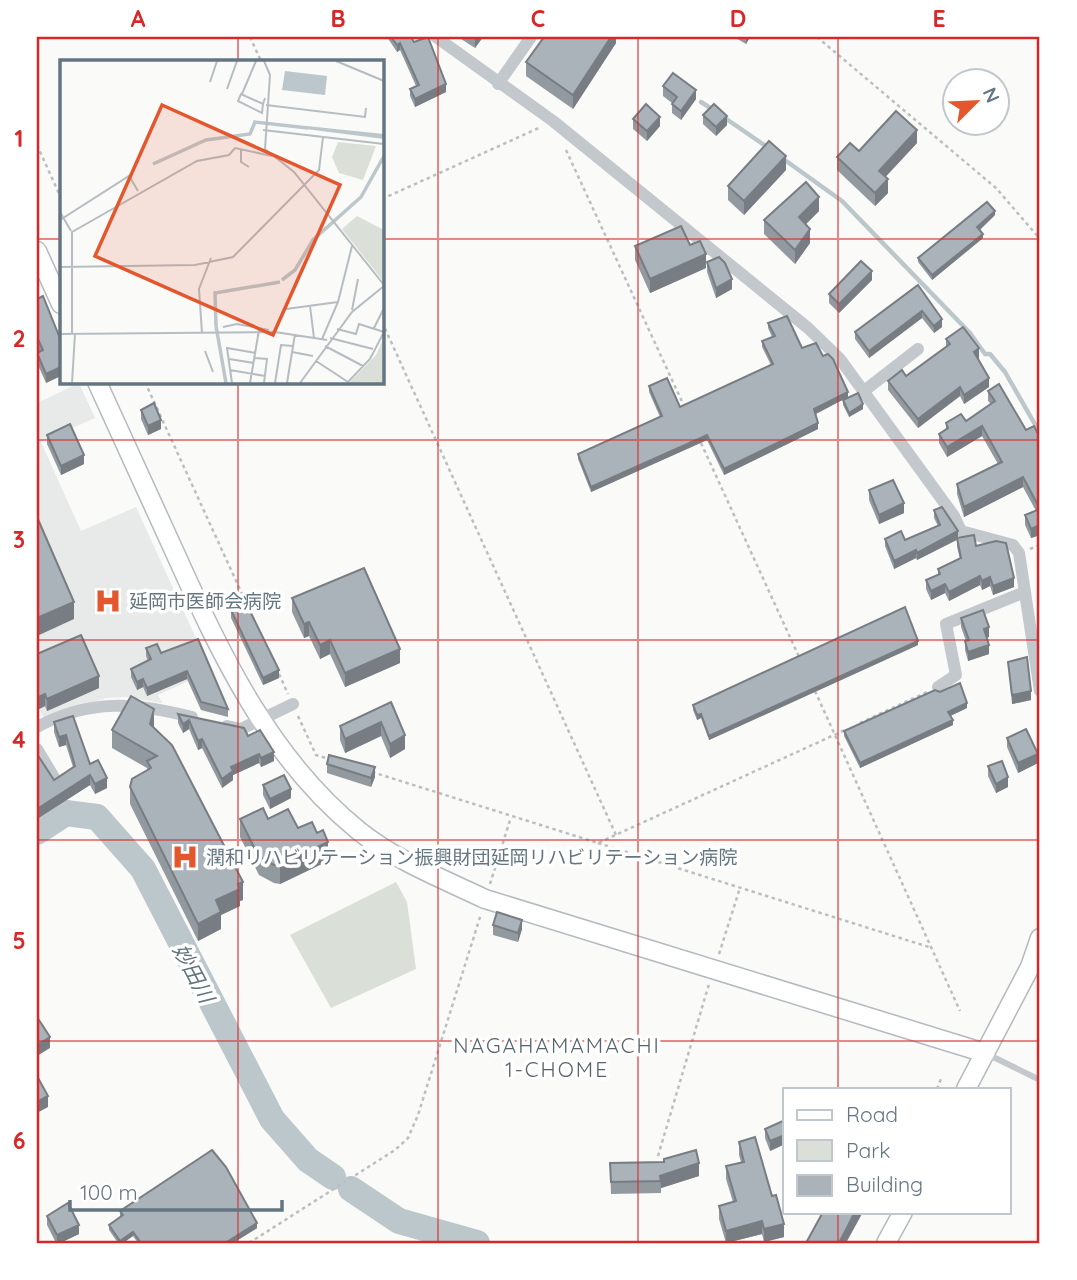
<svg xmlns="http://www.w3.org/2000/svg" width="1077" height="1280" viewBox="0 0 1077 1280" font-family="Quicksand,'Noto Sans JP',sans-serif">
<style>
.built{fill:#e8e9e9}
.green{fill:#dadfd7}
.lines{fill:none;stroke-linecap:round;stroke-linejoin:round}
.stream{stroke:#bbc7cb;stroke-width:4.5}
.river{stroke:#bbc7cb;stroke-width:26}
.secondary-casing{stroke:#b3babf;stroke-width:21}
.path{stroke:#bbbfc2;stroke-width:2.5;stroke-dasharray:3.5 3.5;stroke-linecap:butt}
.lane{stroke:#c3c8cc;stroke-width:6}
.street{stroke:#c3c8cc;stroke-width:12}
.secondary{stroke:#fff;stroke-width:18}
.wall{fill:#929a9f}
.shaded-wall{fill:#777d82}
.building{fill:#aab3b9;stroke:#777d82;stroke-width:2}
.grid{fill:none;stroke:#d62828;stroke-width:2;stroke-opacity:0.55}
.labels{text-anchor:middle;dominant-baseline:central;stroke-width:7;stroke-linejoin:round;paint-order:stroke}
.poi-label{font-size:19px;fill:#657683;stroke:#fff;text-anchor:start}
.water-label{font-size:21px;font-style:italic;fill:#60757c;stroke:#fff}
.neighbourhood-label{font-size:21px;letter-spacing:2px;fill:#57646e;stroke:#fff}
.inset-river{fill:none;stroke:#bbc7cb;stroke-width:3.5}
.inset-road{fill:none;stroke:#b5bdc2;stroke-width:2}
.view{fill:#e4572e;fill-opacity:0.15;stroke:#e4572e;stroke-width:3.5}
.inset-edge{fill:none;stroke:#657683;stroke-width:3.5}
.neatline{fill:none;stroke:#d62828;stroke-width:2.5}
.grid-label{font-size:23px;text-anchor:middle;font-weight:bold;fill:#d62828}
</style>
<rect width="100%" height="100%" fill="#fafaf8"/>
<path class="built" d="M79 383 95 418 41 442 81 531 136 507 211 671 158 695 162 703 126 697 106 698 47 718 43 717 37 703V403Z"/>
<path class="green" d="M396 882 407 902 416 969 331 1008 290 935Z"/>
<g class="lines">
<g class="stream">
<path d="M701 102 715 111"/>
<path d="M722 116 770 149"/>
<path d="M782 158 842 201 970 333 985 354H990L1005 372 1040 433"/>
</g>
<g class="river">
<path d="M37 832 66 813 97 817 143 869 272 1119 308 1160 333 1177"/>
<path d="M351 1189 399 1221 477 1243"/>
</g>
<g class="secondary-casing">
<g id="secondary">
<path d="M37 251 61 304"/>
<path d="M97 382C123 439 149 497 176 555 222 657 270 759 359 831 395 860 443 879 485 899L985 1053"/>
<path d="M966 1089 1030 967 1040 938"/>
<path d="M886 1243 903 1212"/>
</g>
</g>
<g class="path">
<path d="M250 37 261 61"/>
<path d="M817 37 996 188 1040 239"/>
<path d="M37 145 61 198"/>
<path d="M566 150 685 408"/>
<path d="M382 199 541 127"/>
<path d="M382 322 616 835"/>
<path d="M145 382 254 620"/>
<path d="M701 443 800 659"/>
<path d="M1030 549 1040 545"/>
<path d="M279 674 288 694"/>
<path d="M815 691 960 1011"/>
<path d="M298 716 316 755 329 759"/>
<path d="M860 723 927 692"/>
<path d="M372 772 598 843 845 730"/>
<path d="M598 843 932 948"/>
<path d="M490 884 511 817"/>
<path d="M719 954 740 888"/>
<path d="M937 1089 942 1076"/>
<path d="M658 1156 709 984"/>
<path d="M249 1243 395 1150 408 1138 418 1115 481 914"/>
</g>
<path class="lane" d="M985 1053 1040 1080"/>
<g class="street">
<path d="M436 37 553 121 808 328 840 359 954 516 961 531 1013 545 1019 553 1040 691"/>
<path d="M498 84 531 37"/>
<path d="M864 391 918 349"/>
<path d="M938 687 956 675 946 624 1025 592"/>
<path d="M227 726 241 729 293 704"/>
<path d="M37 727C91 698 136 703 192 717"/>
<path d="M37 749 55 779"/>
</g>
<use href="#secondary" class="secondary"/>
</g>
<g class="wall">
<path d="M387 37H411L446 92 415 107 410 96V89L416 86 400 50 397 52Z"/>
<path d="M458 37H483L475 48Z"/>
<path d="M616 37V43L573 109 526 76V62Z"/>
<path d="M734 37H750L746 44Z"/>
<path d="M663 86 696 99 681 120 672 113V103L663 96Z"/>
<path d="M703 115 727 125 716 136 703 124Z"/>
<path d="M633 119 660 126 647 141 633 129Z"/>
<path d="M917 143 885 177 888 193 875 206 837 170V157L859 151Z"/>
<path d="M786 170 744 215 728 200V186Z"/>
<path d="M819 211 806 224 810 243 795 264 764 234V220Z"/>
<path d="M995 215 980 230 983 238 932 280 918 262V258Z"/>
<path d="M690 245 706 268 650 293 635 260V246Z"/>
<path d="M707 262 732 289 716 298 707 272Z"/>
<path d="M872 280 839 313 829 303V294Z"/>
<path d="M918 285 942 327 934 333 922 318 869 358 855 339V332Z"/>
<path d="M37 299 61 341 46 383 37 363V353L39 352 37 346Z"/>
<path d="M768 323 802 348 823 356 848 397 815 414 818 429 724 475 707 440 591 492 578 459V454L660 417 649 392V386L680 407 771 365 762 347V341L772 337 768 328Z"/>
<path d="M946 339 979 358H978L989 387 964 404 960 396 918 428 888 390V381L906 376 946 347Z"/>
<path d="M988 391 1026 430 1040 438V535L1031 538 1025 525V515L1036 511 1023 487 964 517 957 494V484L998 464 982 436 947 457 939 443V434L946 429V423L966 421 991 404 988 401Z"/>
<path d="M843 400 863 409 849 417 843 405Z"/>
<path d="M141 410 161 429 148 435 141 419Z"/>
<path d="M47 435 84 464 61 475 47 444Z"/>
<path d="M869 490 904 513 879 524 869 500Z"/>
<path d="M934 510 958 538 976 546 1014 587 993 595 990 586 982 590 980 585 949 601 945 593 931 600 926 589V580L938 575V569L960 559 957 547V540L917 560 916 558 894 569 885 546V539L905 540 938 526 934 518Z"/>
<path d="M292 598 400 663 345 687 330 654 320 659 309 636 304 638 292 612Z"/>
<path d="M231 610 279 678 263 685 231 618Z"/>
<path d="M961 618 989 637H986L989 654 968 661 965 650V641H966L961 627Z"/>
<path d="M198 639 228 709V717L201 710 187 679 147 696 143 687 137 690 131 677V669L148 661 146 656V648L161 653Z"/>
<path d="M918 645 709 740 701 718 697 720 693 710V705Z"/>
<path d="M37 654 99 688 47 711 45 706 37 710Z"/>
<path d="M1008 662 1031 700 1012 704Z"/>
<path d="M391 702 405 749 390 758 381 736 345 753 340 740V726Z"/>
<path d="M967 708 950 716 953 725 860 768 844 736V731Z"/>
<path d="M178 714 248 736 274 761 261 767 259 763 233 775V780L222 788 202 748 198 750 189 729 183 733 178 723Z"/>
<path d="M54 722 90 764 107 788 95 794 90 785 37 819V754L54 780 73 767 66 745 59 747 54 732Z"/>
<path d="M154 728 243 900 240 901V906L221 915V929L198 941 130 804V787L147 771V768L112 748V730Z"/>
<path d="M1007 738 1038 763 1018 773 1007 747Z"/>
<path d="M327 764 375 777 371 787 327 773Z"/>
<path d="M988 766 1008 787 996 793 988 776Z"/>
<path d="M263 785 291 798 270 809 263 795Z"/>
<path d="M240 819H268L298 828 328 861 280 884 274 883 259 875 240 837Z"/>
<path d="M493 925 522 929 518 942 493 935Z"/>
<path d="M785 1120V1144L770 1151 765 1138V1129Z"/>
<path d="M739 1142 784 1237 764 1242 762 1234 726 1243 719 1219V1206L733 1202 726 1179V1166L741 1162 739 1155Z"/>
<path d="M610 1163 699 1176 661 1188V1193L611 1194Z"/>
<path d="M120 1211 257 1228 233 1243H138L133 1236 123 1243H118L109 1230V1225L120 1217Z"/>
<path d="M47 1216 79 1234 60 1243H56L47 1225Z"/>
</g>
<g class="shaded-wall">
<path d="M475 37H483L475 48Z"/>
<path d="M611 37H616V43L573 109V95Z"/>
<path d="M746 37H750L746 44Z"/>
<path d="M400 43V50L397 52V45Z"/>
<path d="M446 84V92L415 107V99Z"/>
<path d="M696 90V99L681 120V111Z"/>
<path d="M727 116V125L716 136V127Z"/>
<path d="M660 117V126L647 141V131Z"/>
<path d="M917 130V143L879 184V171Z"/>
<path d="M786 156V170L744 215V201Z"/>
<path d="M888 179V193L875 206V193Z"/>
<path d="M819 197V211L799 231V217Z"/>
<path d="M995 211V215L977 232V227Z"/>
<path d="M810 229V243L795 264V250Z"/>
<path d="M983 234V238L932 280V275Z"/>
<path d="M706 254V268L650 293V279Z"/>
<path d="M872 271V280L839 313V304Z"/>
<path d="M732 279V289L716 298V288Z"/>
<path d="M922 311V318L869 358V351Z"/>
<path d="M942 319V327L934 333V326Z"/>
<path d="M979 348V358L974 361V352Z"/>
<path d="M61 367V376L46 383V374Z"/>
<path d="M989 378V387L964 404V395Z"/>
<path d="M960 387V396L918 428V419Z"/>
<path d="M848 392V397L814 415V409Z"/>
<path d="M863 404V409L849 417V413Z"/>
<path d="M161 420V429L148 435V426Z"/>
<path d="M818 423V429L724 475V469Z"/>
<path d="M982 426V436L947 457V447Z"/>
<path d="M707 435V440L591 492V487Z"/>
<path d="M84 455V464L61 475V466Z"/>
<path d="M1023 477V487L964 517V507Z"/>
<path d="M904 503V513L879 524V515Z"/>
<path d="M1040 525V535L1031 538V529Z"/>
<path d="M958 531V539L917 560V553Z"/>
<path d="M916 550V558L894 569V561Z"/>
<path d="M980 576V585L949 601V592Z"/>
<path d="M990 577V586L982 590V581Z"/>
<path d="M1014 578V587L993 595V586Z"/>
<path d="M945 584V593L931 600V591Z"/>
<path d="M74 602V619L37 636V618Z"/>
<path d="M309 622V636L304 638V624Z"/>
<path d="M989 627V637L984 639V629Z"/>
<path d="M330 640V654L320 659V645Z"/>
<path d="M918 641V645L709 740V736Z"/>
<path d="M989 645V654L968 661V652Z"/>
<path d="M400 649V663L345 687V673Z"/>
<path d="M279 670V678L263 685V678Z"/>
<path d="M187 671V679L147 696V688Z"/>
<path d="M99 676V688L47 711V699Z"/>
<path d="M143 679V687L137 690V682Z"/>
<path d="M1031 691V700L1012 704V695Z"/>
<path d="M45 694V706L37 710V698Z"/>
<path d="M967 703V708L948 717V712Z"/>
<path d="M154 709V727L150 741V724Z"/>
<path d="M701 714V718L697 720V715Z"/>
<path d="M189 720V729L183 733V724Z"/>
<path d="M953 720V725L860 768V763Z"/>
<path d="M381 722V736L345 753V739Z"/>
<path d="M66 735V745L59 747V737Z"/>
<path d="M405 735V749L390 758V744Z"/>
<path d="M202 739V748L198 750V741Z"/>
<path d="M274 752V761L261 767V758Z"/>
<path d="M259 754V763L233 775V780L222 788V779L231 767Z"/>
<path d="M1038 754V763L1018 773V763Z"/>
<path d="M375 767V777L371 787V778Z"/>
<path d="M90 775V785L37 819V809Z"/>
<path d="M1008 777V787L996 793V784Z"/>
<path d="M107 778V788L95 794V784Z"/>
<path d="M291 789V798L270 809V799Z"/>
<path d="M328 842V861L280 884V865Z"/>
<path d="M243 882V900L240 901V906L221 915V929L198 941V924L216 900Z"/>
<path d="M522 920V929L518 942V933Z"/>
<path d="M50 1037V1048L37 1056V1045Z"/>
<path d="M48 1096V1107L37 1113V1102Z"/>
<path d="M785 1135V1144L770 1151V1141Z"/>
<path d="M699 1163V1176L661 1188 660 1176Z"/>
<path d="M855 1212H863L846 1243H839Z"/>
<path d="M762 1221V1234L726 1243V1231Z"/>
<path d="M257 1223V1228L233 1243H225Z"/>
<path d="M784 1224V1237L764 1242V1229Z"/>
<path d="M79 1225V1234L60 1243H57V1235Z"/>
<path d="M133 1232V1236L123 1243H120V1241Z"/>
</g>
<g class="building">
<path d="M391 37H411L414 42 428 37 446 84 415 99 410 89 419 85 400 43 397 45Z"/>
<path d="M544 37H611L573 95 526 62Z"/>
<path d="M673 73 696 90 681 111 672 104 677 97 663 86Z"/>
<path d="M646 104 660 117 647 131 633 119Z"/>
<path d="M714 104 727 116 716 127 703 115Z"/>
<path d="M896 111 917 130 879 171 888 179 875 193 837 157 850 143 859 151Z"/>
<path d="M769 141 786 156 744 201 728 186Z"/>
<path d="M806 182 819 197 799 217 810 229 795 250 764 220Z"/>
<path d="M987 202 995 211 977 227 983 234 932 275 918 258Z"/>
<path d="M681 226 690 245 700 241 706 254 650 279 635 246Z"/>
<path d="M719 257 725 263 732 279 716 288 707 262Z"/>
<path d="M861 261 872 271 839 304 829 294Z"/>
<path d="M918 285 942 319 934 326 922 311 869 351 855 332Z"/>
<path d="M43 296 61 341V367L46 374 37 353 43 350 37 337V299Z"/>
<path d="M787 316 802 348 816 343 823 356 828 354 833 359 848 392 814 409 818 423 724 469 707 435 591 487 578 454 662 416 649 386 667 378 680 407 773 364 762 341 775 336 768 323Z"/>
<path d="M963 327 979 348 974 352 989 378 964 395 960 387 918 419 888 381 902 370 906 376 950 344 946 339Z"/>
<path d="M999 384 1026 430 1034 426 1040 438V525L1031 529 1025 515 1040 509 1023 477 964 507 957 484 1002 462 982 426 947 447 939 434 948 428 946 423 961 414 966 421 995 401 988 391Z"/>
<path d="M858 393 863 404 849 413 843 400Z"/>
<path d="M154 403 161 420 148 426 141 410Z"/>
<path d="M70 424 84 455 61 466 47 435Z"/>
<path d="M893 480 904 503 879 515 869 490Z"/>
<path d="M942 507 958 531 917 553 916 550 894 561 885 539 901 531 905 540 940 525 934 510Z"/>
<path d="M37 517 74 602 37 618Z"/>
<path d="M974 535 976 546 996 541 1006 543 1014 578 993 586 990 577 982 581 980 576 949 592 945 584 931 591 926 580 940 574 938 569 961 558 957 538Z"/>
<path d="M364 568 400 649 345 673 330 640 320 645 309 622 304 624 292 598Z"/>
<path d="M246 603 279 670 263 678 231 610Z"/>
<path d="M905 607 918 641 709 736 701 714 697 715 693 705Z"/>
<path d="M983 610 989 627 984 629 989 645 968 652 965 641 969 640 961 618Z"/>
<path d="M81 635 99 676 47 699 45 694 37 698V654Z"/>
<path d="M198 639 228 709 201 702 187 671 147 688 143 679 137 682 131 669 151 659 146 648 157 644 161 653Z"/>
<path d="M1027 657 1031 691 1012 695 1008 662Z"/>
<path d="M960 683 967 703 948 712 953 720 860 763 844 731 935 690 940 692Z"/>
<path d="M131 696 154 709 150 724 172 745 243 882 238 884 240 889 216 900 221 912 198 924 130 787 132 779 151 768 147 761 157 756 112 730Z"/>
<path d="M391 702 405 735 390 744 381 722 345 739 340 726Z"/>
<path d="M178 714 244 728 248 736 260 730 274 752 261 758 259 754 231 767 233 771 222 779 202 739 198 741 189 720 183 724Z"/>
<path d="M73 716 90 764 98 760 107 778 95 784 90 775 37 809V754L54 780 75 766 66 735 59 737 54 722Z"/>
<path d="M1026 729 1038 754 1018 763 1007 738Z"/>
<path d="M329 755 375 767 371 778 327 764Z"/>
<path d="M1002 761 1008 777 996 784 988 766Z"/>
<path d="M284 775 291 789 270 799 263 785Z"/>
<path d="M263 808 268 819 288 809 298 828 312 822 317 833 323 830 328 842 280 865H274L259 857 240 819Z"/>
<path d="M497 912 522 920 518 933 493 925Z"/>
<path d="M37 1017 50 1037 37 1045Z"/>
<path d="M37 1076 48 1096 37 1102Z"/>
<path d="M785 1120V1135L770 1141 765 1129Z"/>
<path d="M755 1137 772 1196 776 1195 784 1224 764 1229 762 1221 726 1231 719 1206 736 1201 726 1166 744 1162 739 1142Z"/>
<path d="M212 1150 226 1167 257 1223 225 1243H141L133 1232 120 1241 109 1225 123 1215 120 1211Z"/>
<path d="M696 1150 699 1163 660 1176 661 1181 611 1182 610 1163 664 1162V1159Z"/>
<path d="M68 1203 79 1225 57 1235 47 1216Z"/>
<path d="M823 1212H855L839 1243H806Z"/>
</g>
<path class="grid" d="M238 37V61M438 37V1243M638 37V1243M838 37V1089M37 239H61M382 239H1040M238 382V1243M37 440H1040M37 640H1040M37 840H1040M37 1041H1040M838 1212V1243"/>
<defs>
<g id="hospital-bare" transform="scale(2.1)"><path d="M-5-5h3v3.5h4V-5h3V5h-3V1.5h-4V5h-3Z" fill="#e4572e" stroke="#fff" stroke-width="2.5" paint-order="stroke"/></g>
</defs>
<g fill-rule="evenodd">
<use href="#hospital-bare" x="108" y="601"/>
<use href="#hospital-bare" x="185" y="857"/>
</g>
<g class="labels">
<g class="poi-label">
<text x="129" y="601">延岡市医師会病院</text>
<text x="206" y="857">潤和リハビリテーション振興財団延岡リハビリテーション病院</text>
</g>
<g class="water-label">
<text transform="translate(194 973) rotate(62)">妙田川</text>
</g>
<g class="neighbourhood-label">
<text x="557" y="1045">NAGAHAMAMACHI<tspan x="557" dy="24">1-CHOME</tspan></text>
</g>
</g>
<g transform="translate(60 60)">
<rect width="324" height="324" fill="#fafaf8"/>
<path d="M278 82 316 86 303 120 279 113 272 97ZM297 156 324 170 323 221 282 169ZM324 277V323H289L316 295Z" fill="#dadfd7"/>
<path d="M225 11 267 16 265 35 222 30ZM246 66 324 74V79L246 69Z" fill="#bbc7cb"/>
<path class="inset-river" d="M93 104 146 80 190 74 195 62 248 68M222 220 235 210 253 180 301 137 324 96M156 266 166 323M156 266 155 233 220 222"/>
<path class="inset-road" d="M204 1 210 15 205 89 234 112 324 225M276 1 324 21M150 22 157 1M167 29 177 1M182 34 196 1M203 44 202 53 178 41 181 34 203 44 205 38M206 45 305 57 306 48M203 70 324 84M181 89V102L189 107M0 152 11 171M0 160 69 116 78 131M0 207 135 205 173 197 259 110 263 77M250 246 254 278M226 249 278 242M292 250 298 219M163 267 177 264 209 270M314 268 324 248M277 269 296 274 299 264 324 272M142 273 139 229 151 198M0 274 215 272 267 280M12 274V172L137 101 169 95 175 88 212 96M270 278 313 289M262 279 278 242 292 186M265 286 303 306M145 291 153 312M232 292 253 296M195 298 207 299 204 323M169 299 194 303M256 301 288 322M170 310 205 316M12 323 15 274M172 323 167 288 196 293M190 323 199 270M215 323 221 285 233 286M227 323 235 274M240 323 292 252 324 226M287 323 310 299 324 272"/>
<path class="view" d="M102 45 280 125 213 275 35 196Z"/>
<rect width="324" height="324" class="inset-edge"/>
</g>
<rect width="1077" height="1280" fill="none" stroke="#ffffff" stroke-width="77"/>
<rect x="783" y="1088" width="228" height="126" fill="#ffffff" stroke="#c1c8cd" stroke-width="2"/>
<rect x="797" y="1110" width="35" height="10" fill="#ffffff" stroke="#c1c8cd" stroke-width="2"/>
<text x="846" y="1122" font-size="21" fill="#657683">Road</text>
<rect x="797" y="1140" width="35" height="21" fill="#dadfd7" stroke="#c1c8cd" stroke-width="2"/>
<text x="846" y="1158" font-size="21" fill="#657683">Park</text>
<rect x="797" y="1175" width="35" height="21" fill="#aab3b9" stroke="#c1c8cd" stroke-width="2"/>
<text x="846" y="1192" font-size="21" fill="#657683">Building</text>
<g transform="translate(976 102) rotate(66)"><circle r="33" fill="#ffffff" stroke="#c1c8cd" stroke-width="2"/>
<path d="M0-5L12 26L0 18L-12 26Z" fill="#e4572e"/>
<text y="-10" font-size="19" font-weight="bold" text-anchor="middle" fill="#657683">N</text>
</g>
<path d="M70 1200v10h212v-10" fill="none" stroke="#657683" stroke-width="3.5"/>
<text x="80" y="1200" font-size="21" fill="#657683" stroke="#ffffff" stroke-width="5" paint-order="stroke">100 m</text>
<rect x="38" y="38" width="1000" height="1204" class="neatline"/>
<g class="grid-label">
<text x="138" y="27">A</text>
<text x="338" y="27">B</text>
<text x="538" y="27">C</text>
<text x="738" y="27">D</text>
<text x="939" y="27">E</text>
<text x="19" y="147">1</text>
<text x="19" y="347">2</text>
<text x="19" y="548">3</text>
<text x="19" y="748">4</text>
<text x="19" y="949">5</text>
<text x="19" y="1149">6</text>
</g>
</svg>
